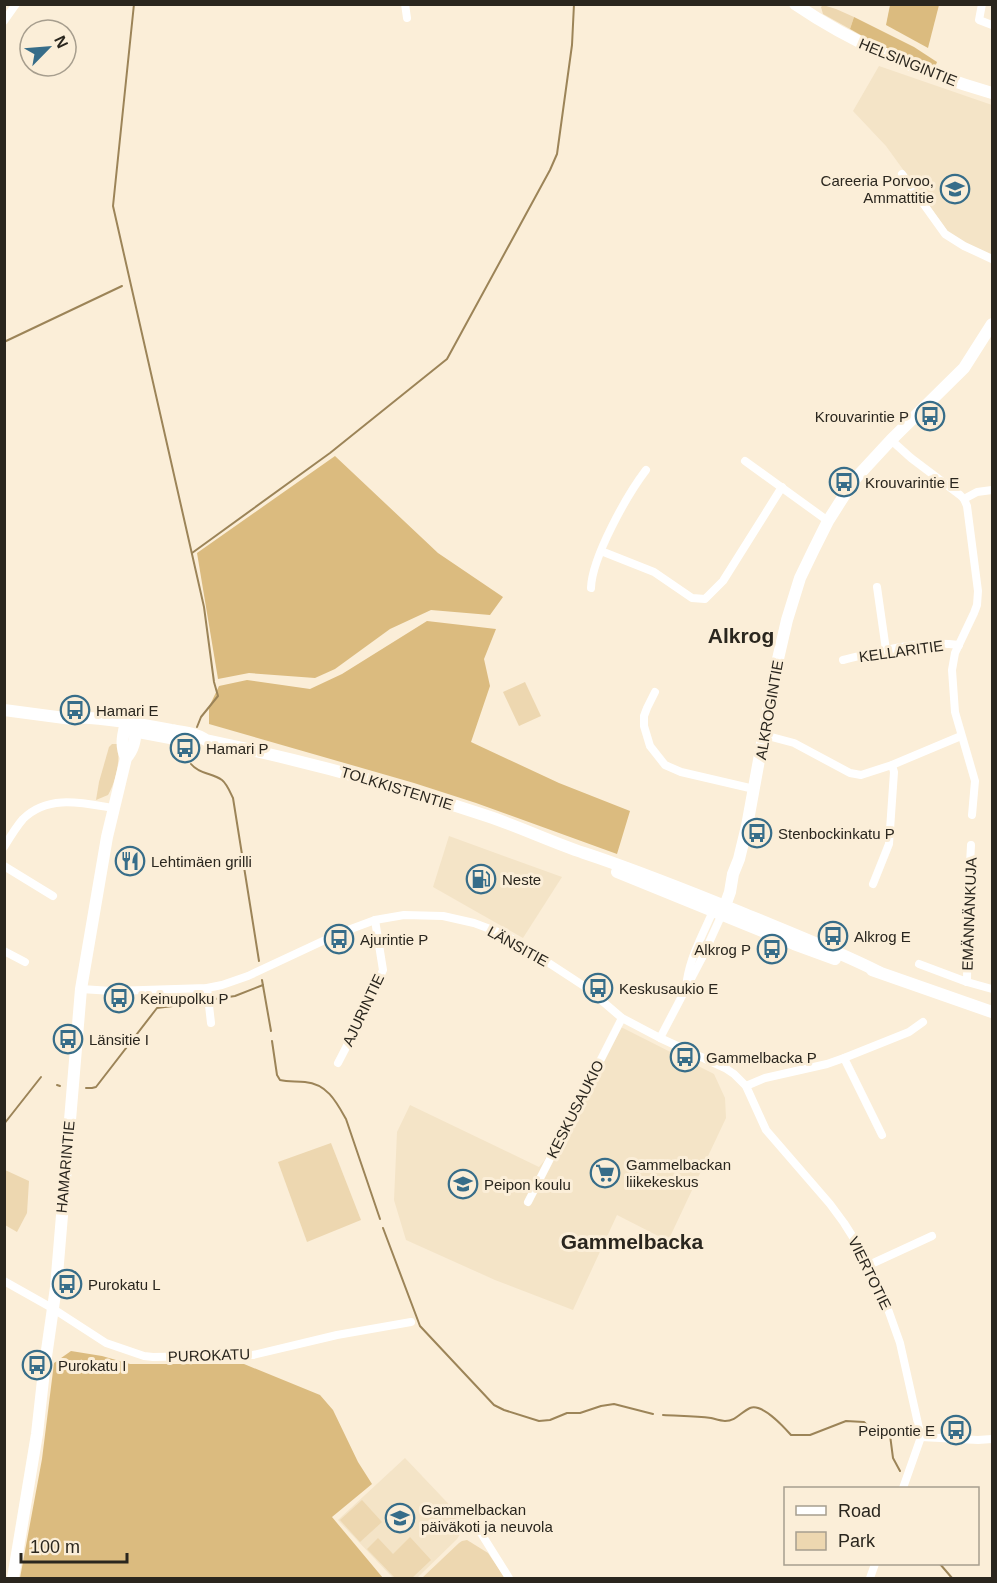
<svg xmlns="http://www.w3.org/2000/svg" width="997" height="1583" viewBox="0 0 997 1583" font-family="Arial,sans-serif">
<style>
.built{fill:#f4e4c7}
.green{fill:#edd7b0}
.forest{fill:#dbbb7f}
.lines{fill:none;stroke-linecap:round;stroke-linejoin:round}
.stream{stroke:#9c8458;stroke-width:2}
.street{stroke:#fff;stroke-width:8}
.secondary{stroke:#fff;stroke-width:12}
.labels{text-anchor:middle;dominant-baseline:central;stroke-width:6;stroke-linejoin:round;paint-order:stroke}
.street-label{font-size:15px;fill:#2a261e;stroke:#fbeed8}
.poi-label{font-size:15px;fill:#2a261e;stroke:#fbeed8;text-anchor:start}
.district-label{font-size:21px;font-weight:bold;fill:#2a261e;stroke:#fbeed8}
</style>
<rect width="100%" height="100%" fill="#fbeed8"/>
<g class="built">
<path d="M879 66 992 105V256L964 243 949 233 886 146 853 111Z"/>
<path d="M449 836 562 877 523 938 433 887Z"/>
<path d="M615 1024 714 1074 725 1098 726 1118 668 1241 617 1215 573 1310 495 1280 406 1240 394 1200 397 1132 410 1105 539 1167 544 1161Z"/>
<path d="M405 1458 460 1516 463 1530 457 1539 417 1578H393L338 1520Z"/>
</g>
<g class="green">
<path d="M823 5 836 9 854 17 850 29 823 14 821 7Z"/>
<path d="M525 682 541 716 519 726 503 692Z"/>
<path d="M112 744H117C121 759 116 781 108 795L96 800 99 782 109 747Z"/>
<path d="M331 1143 361 1220 307 1242 278 1162Z"/>
<path d="M5 1170 29 1181 27 1213 17 1232 5 1225Z"/>
<path d="M362 1500 382 1522 360 1542 340 1520Z"/>
<path d="M410 1537 431 1560 412 1578H395L367 1549 378 1538 393 1554Z"/>
<path d="M467 1540 488 1553 505 1578H422L459 1543 462 1541Z"/>
</g>
<g class="forest">
<path d="M890 5H939L928 48 886 25Z"/>
<path d="M854 17 914 47 937 62 935 67C905 57 877 45 850 29Z"/>
<path d="M335 456 438 553 503 597 490 615 431 610 390 629 335 669 315 678 249 673 218 679 197 553Z"/>
<path d="M427 621 496 629 484 659 490 686 471 742 559 783 630 811 617 854 476 803 414 783 209 724V707L219 686 247 680 310 689 342 674Z"/>
<path d="M71 1351 102 1356 130 1364H244L320 1395 333 1410 358 1462 372 1484 332 1517 383 1578H20L42 1459 54 1363Z"/>
</g>
<g class="lines">
<g class="stream">
<path d="M134 4 113 206 204 607 214 682 218 696 201 717 197 727"/>
<path d="M4 342 122 286"/>
<path d="M192 553 330 453 447 359 550 170 557 154 572 45 574 4"/>
<path d="M191 764C199 774 212 773 222 780 227 784 230 792 233 798L259 961"/>
<path d="M262 980 271 1031"/>
<path d="M215 999 235 996 263 985"/>
<path d="M272 1041 277 1075 280 1080C288 1082 296 1081 305 1082 327 1084 336 1101 346 1119L380 1219"/>
<path d="M57 1085 60 1086"/>
<path d="M86 1088H92L96 1087 157 1008 204 1002"/>
<path d="M4 1124 41 1077"/>
<path d="M383 1228 420 1326 494 1405 504 1410 539 1421 550 1420 567 1413H580L601 1406 614 1404 653 1414"/>
<path d="M663 1415C679 1416 695 1416 711 1418 715 1419 721 1421 725 1421 736 1421 741 1412 750 1408 762 1403 784 1427 791 1435H810L846 1421 864 1422 870 1428 882 1426 890 1435 893 1458 900 1471"/>
<path d="M940 1564 952 1578"/>
</g>
<g class="street">
<path d="M405 4 407 18"/>
<path d="M982 4 979 20 992 25"/>
<path d="M4 21 16 4"/>
<path d="M902 174 945 234 964 246 992 259"/>
<path d="M891 440 911 458 960 495 964 499 967 506 978 591 977 605 974 613 955 653 952 670 955 712 975 781 972 815"/>
<path d="M745 461 828 521"/>
<path d="M964 499 977 492 992 490"/>
<path d="M601 551 654 572 692 598 705 599 723 581 782 487"/>
<path d="M877 587 886 650"/>
<path d="M591 588C592 557 627 495 646 470"/>
<path d="M843 660C880 651 920 640 959 645"/>
<path d="M655 692 647 708 644 716V726L650 746 665 765 681 772 754 789"/>
<path d="M764 735 794 743 850 773 861 775 892 765 961 736"/>
<path d="M4 847C10 837 16 827 23 819 48 794 83 803 113 808"/>
<path d="M4 866 53 896"/>
<path d="M873 884 889 844 894 772 892 765"/>
<path d="M4 951 25 962"/>
<path d="M919 964 967 982 992 989"/>
<path d="M687 980C691 955 703 934 713 911"/>
<path d="M967 982 968 903 971 845"/>
<path d="M207 988 211 1023"/>
<path d="M81 989 112 991 207 988 222 985 248 976 340 933 375 920 404 915 443 916 474 923 506 935 587 988 622 1018 660 1038 725 1068 734 1074 746 1086 766 1130 830 1204 844 1223 863 1253 884 1298 900 1343 921 1437 903 1488"/>
<path d="M660 1038 702 958 722 914"/>
<path d="M844 1058 882 1135"/>
<path d="M338 1063 367 1007 383 970 375 920"/>
<path d="M746 1086 765 1078 827 1064 844 1058 909 1032 923 1022"/>
<path d="M528 1202 622 1018"/>
<path d="M869 1265 932 1236"/>
<path d="M4 1281 52 1308 106 1343 144 1356 153 1357 253 1355 337 1335 411 1322"/>
<path d="M921 1437 978 1440 992 1439"/>
<path d="M479 1530 509 1578"/>
<path d="M870 1578 875 1564"/>
</g>
<g class="secondary">
<path d="M795 4C855 45 923 73 992 93"/>
<path d="M4 710 72 719"/>
<path d="M64 717C100 717 136 723 171 730 183 732 196 733 206 740 301 760 395 785 487 816 520 827 551 842 584 853 639 871 692 893 745 914 791 933 835 950 879 972"/>
<path d="M133 731 181 740"/>
<path d="M126 758C120 745 123 735 126 722"/>
<path d="M617 872 794 944 835 959"/>
<path d="M722 914 730 892 733 874 739 859 747 826 775 672 787 620 800 578 814 549 828 521 854 480 891 440 964 368 992 324"/>
<path d="M872 970 992 1012"/>
<path d="M13 1578 37 1434 44 1371 56 1287 81 989 107 837 126 758C135 749 135 737 137 724"/>
</g>
</g>
<defs>
<g id="school-ring" transform="scale(1.5)"><circle r="9.5" fill="#fbeed8" stroke="#376d89" stroke-width="1.5"/><path d="M0-5L7-2L0 1L-7-2ZM-4 1L0 2.5L4 1V4Q0 6-4 4Z" fill="#376d89"/></g>
<g id="bus-ring" transform="scale(1.5)"><circle r="9.5" fill="#fbeed8" stroke="#376d89" stroke-width="1.5"/><path d="M-5-6H5V4H4V6H2V4H-2V6H-4V4H-5ZM-3.5-4V0h7V-4ZM-3.5 1.2v1.5H-2V1.2ZM2 1.2v1.5H3.5V1.2Z" fill="#376d89"/></g>
<g id="restaurant-ring" transform="scale(1.5)"><circle r="9.5" fill="#fbeed8" stroke="#376d89" stroke-width="1.5"/><path d="M-5-6h1v4h1v-4h1v4h1v-4h1v5L-1.5 .5V6h-2V.5L-5-1ZM5-6V6H3V1.5H1.5Q1.5-4 5-6Z" fill="#376d89"/></g>
<g id="fuel-ring" transform="scale(1.5)"><circle r="9.5" fill="#fbeed8" stroke="#376d89" stroke-width="1.5"/><path d="M-5.5-6h7V0h2V4h1.3V-2.5L3-4.5l.8-.8L6-3V5H2.5V1h-1V6h-7ZM-4.2-4.7v3.2H.2V-4.7Z" fill="#376d89"/></g>
<g id="supermarket-ring" transform="scale(1.5)"><circle r="9.5" fill="#fbeed8" stroke="#376d89" stroke-width="1.5"/><path d="M-6-5.5h2.5l.6 2H6L4.5 2H-2.5L-4.4-4H-6ZM-1.5 3.2a1.3 1.3 0 1 0 .1 0ZM3 3.2a1.3 1.3 0 1 0 .1 0Z" fill="#376d89"/></g>
</defs>
<g fill-rule="evenodd">
<use href="#school-ring" x="955" y="189"/>
<use href="#bus-ring" x="930" y="416"/>
<use href="#bus-ring" x="844" y="482"/>
<use href="#bus-ring" x="75" y="710"/>
<use href="#bus-ring" x="185" y="748"/>
<use href="#bus-ring" x="757" y="833"/>
<use href="#restaurant-ring" x="130" y="861"/>
<use href="#fuel-ring" x="481" y="879"/>
<use href="#bus-ring" x="833" y="936"/>
<use href="#bus-ring" x="339" y="939"/>
<use href="#bus-ring" x="772" y="949"/>
<use href="#bus-ring" x="598" y="988"/>
<use href="#bus-ring" x="119" y="998"/>
<use href="#bus-ring" x="68" y="1039"/>
<use href="#bus-ring" x="685" y="1057"/>
<use href="#supermarket-ring" x="605" y="1173"/>
<use href="#school-ring" x="463" y="1184"/>
<use href="#bus-ring" x="67" y="1284"/>
<use href="#bus-ring" x="37" y="1365"/>
<use href="#bus-ring" x="956" y="1430"/>
<use href="#school-ring" x="400" y="1518"/>
</g>
<g class="labels">
<g class="street-label">
<text transform="translate(908 62) rotate(22)">HELSINGINTIE</text>
<text transform="translate(901 651) rotate(-8)">KELLARITIE</text>
<text transform="translate(769 710) rotate(-80)">ALKROGINTIE</text>
<text transform="translate(397 788) rotate(17)">TOLKKISTENTIE</text>
<text transform="translate(969 914) rotate(-88)">EMÄNNÄNKUJA</text>
<text transform="translate(518 946) rotate(29)">LÄNSITIE</text>
<text transform="translate(363 1010) rotate(-65)">AJURINTIE</text>
<text transform="translate(575 1109) rotate(-63)">KESKUSAUKIO</text>
<text transform="translate(65 1167) rotate(-85)">HAMARINTIE</text>
<text transform="translate(870 1273) rotate(64)">VIERTOTIE</text>
<text transform="translate(209 1355) rotate(-2)">PUROKATU</text>
</g>
<g class="poi-label">
<text x="934" y="180" text-anchor="end">Careeria Porvoo,<tspan x="934" dy="17">Ammattitie</tspan></text>
<text x="909" y="416" text-anchor="end">Krouvarintie P</text>
<text x="865" y="482">Krouvarintie E</text>
<text x="96" y="710">Hamari E</text>
<text x="206" y="748">Hamari P</text>
<text x="778" y="833">Stenbockinkatu P</text>
<text x="151" y="861">Lehtimäen grilli</text>
<text x="502" y="879">Neste</text>
<text x="854" y="936">Alkrog E</text>
<text x="360" y="939">Ajurintie P</text>
<text x="751" y="949" text-anchor="end">Alkrog P</text>
<text x="619" y="988">Keskusaukio E</text>
<text x="140" y="998">Keinupolku P</text>
<text x="89" y="1039">Länsitie I</text>
<text x="706" y="1057">Gammelbacka P</text>
<text x="626" y="1164">Gammelbackan<tspan x="626" dy="17">liikekeskus</tspan></text>
<text x="484" y="1184">Peipon koulu</text>
<text x="88" y="1284">Purokatu L</text>
<text x="58" y="1365">Purokatu I</text>
<text x="935" y="1430" text-anchor="end">Peipontie E</text>
<text x="421" y="1509">Gammelbackan<tspan x="421" dy="17">päiväkoti ja neuvola</tspan></text>
</g>
<g class="district-label">
<text x="741" y="635">Alkrog</text>
<text x="632" y="1241">Gammelbacka</text>
</g>
</g>
<rect width="997" height="1583" fill="none" stroke="#2a261e" stroke-width="12"/>
<rect x="784" y="1487" width="195" height="78" fill="#fbeed8" stroke="#a79e8e" stroke-width="1.5"/>
<rect x="796" y="1506" width="30" height="9" fill="#ffffff" stroke="#a79e8e" stroke-width="1.5"/>
<text x="838" y="1517" font-size="18" fill="#2a261e">Road</text>
<rect x="796" y="1532" width="30" height="18" fill="#edd7b0" stroke="#a79e8e" stroke-width="1.5"/>
<text x="838" y="1547" font-size="18" fill="#2a261e">Park</text>
<g transform="translate(48 48) rotate(65)"><circle r="28" fill="#fbeed8" stroke="#a79e8e" stroke-width="1.5"/>
<path d="M0-4.5L10 22L0 15L-10 22Z" fill="#376d89"/>
<text y="-9" font-size="16" font-weight="bold" text-anchor="middle" fill="#2a261e">N</text>
</g>
<path d="M21 1553v9h106v-9" fill="none" stroke="#2a261e" stroke-width="3"/>
<text x="30" y="1553" font-size="18" fill="#2a261e" stroke="#fbeed8" stroke-width="4.5" paint-order="stroke">100 m</text>
</svg>
